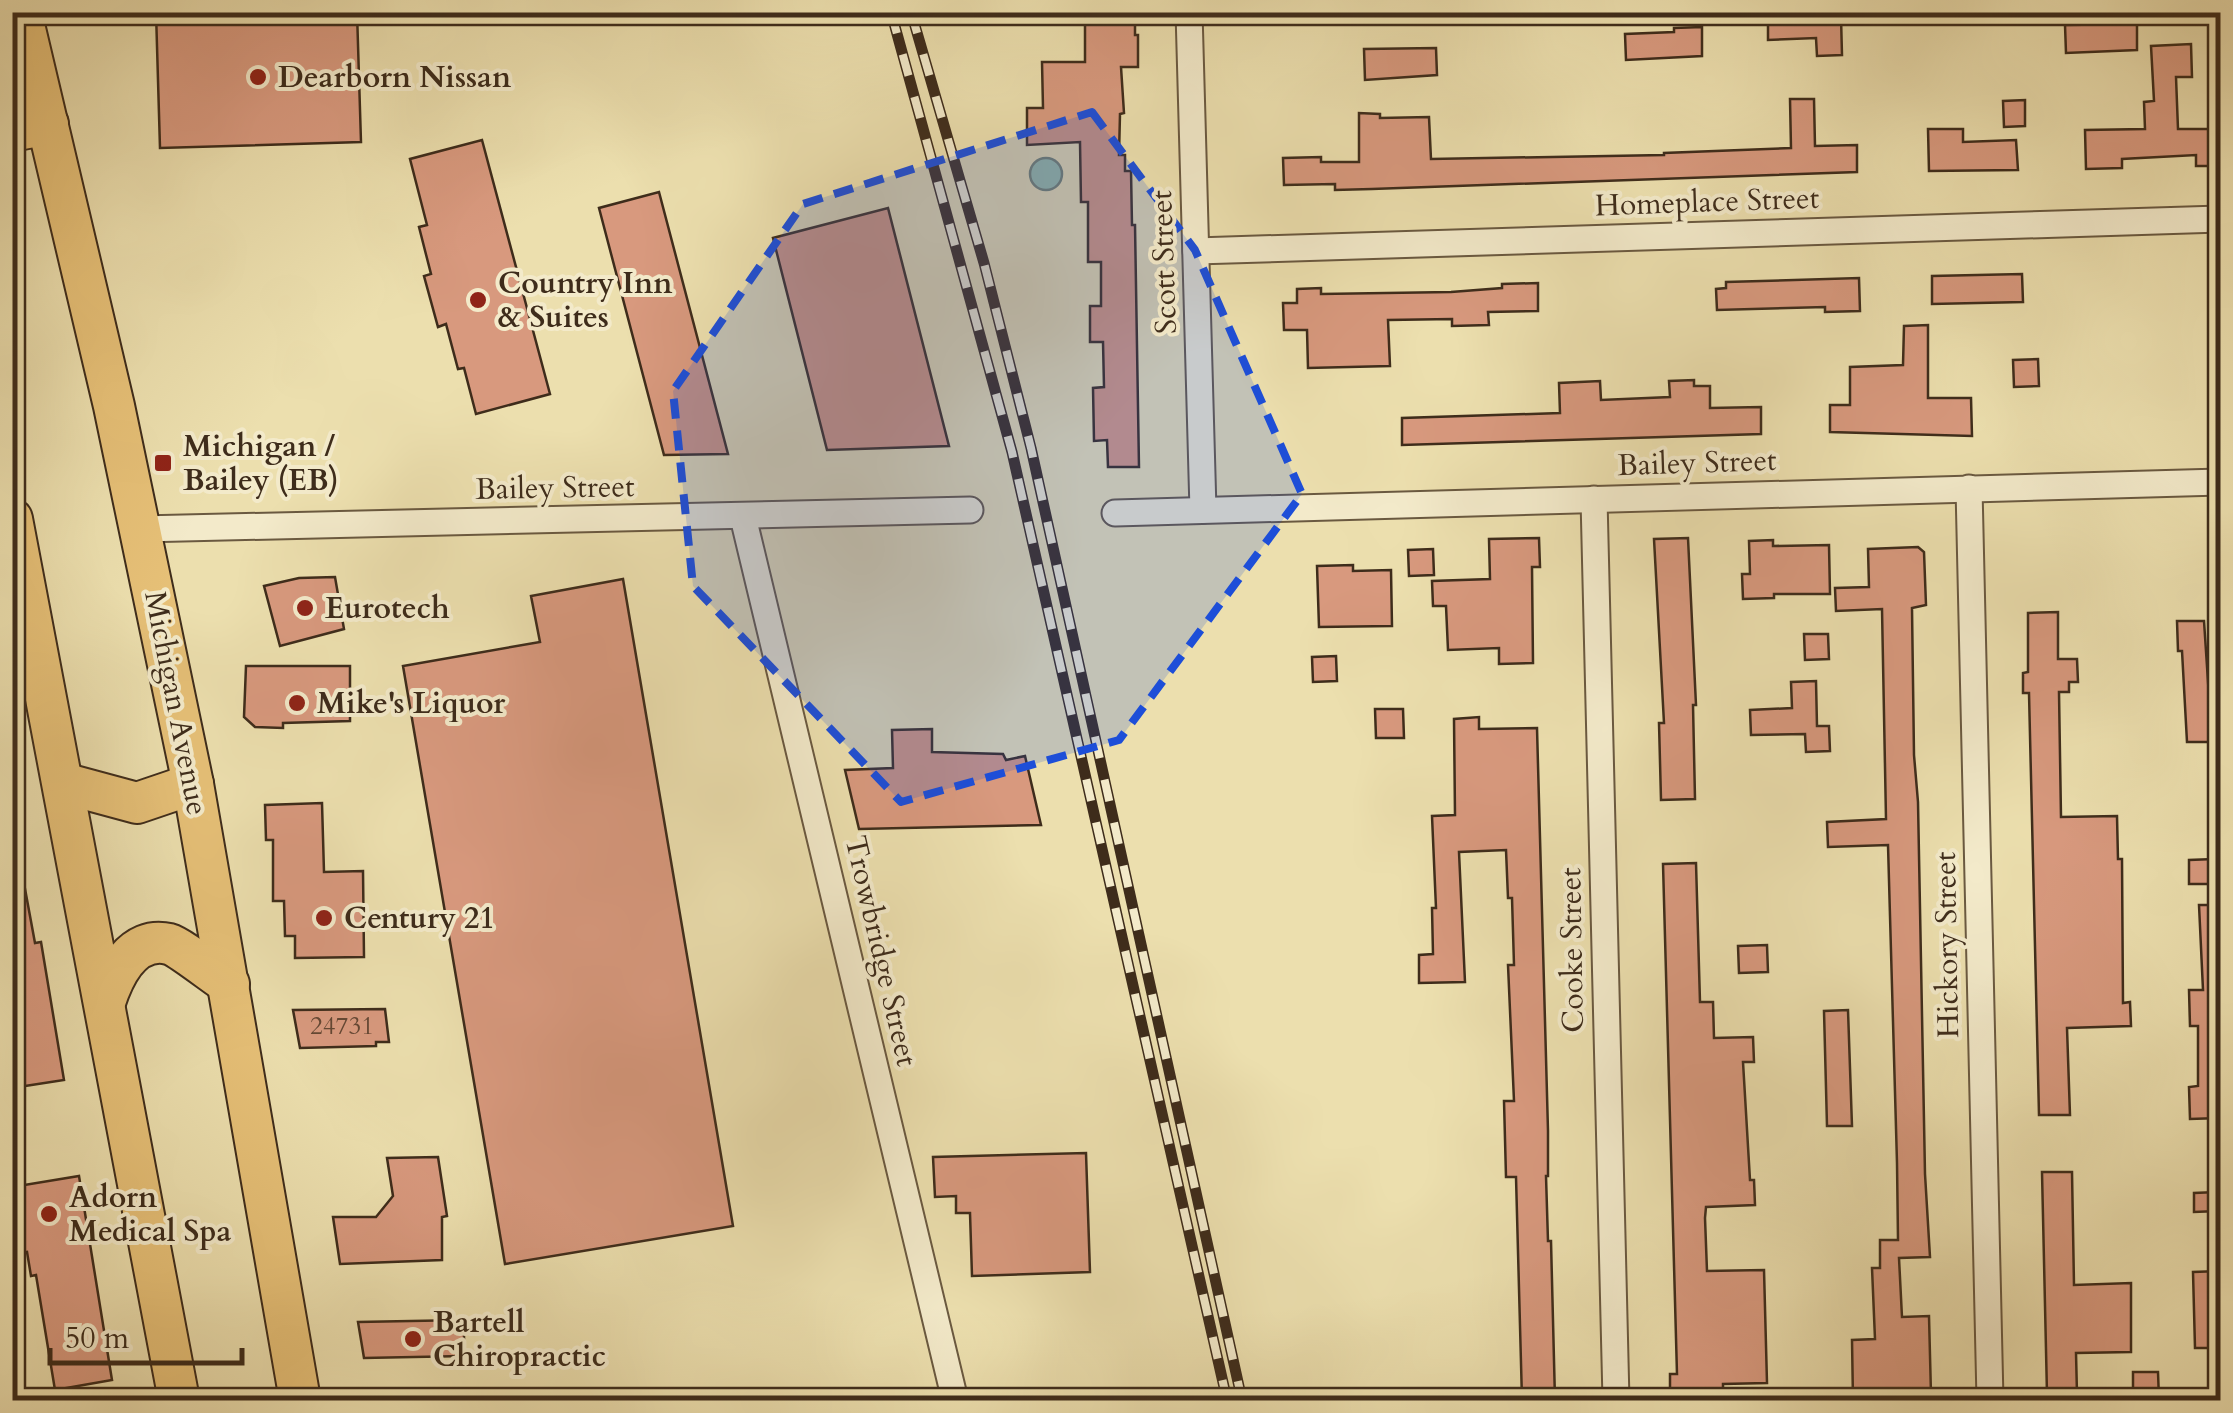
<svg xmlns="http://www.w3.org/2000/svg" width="2233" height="1413" viewBox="0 0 2233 1413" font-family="Cardo,serif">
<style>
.water{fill:#9abda6;stroke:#75836e;stroke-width:2.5}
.building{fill:#d8997e;stroke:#3e2c1b;stroke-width:2.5}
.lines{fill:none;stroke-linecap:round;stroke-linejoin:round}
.minor-casing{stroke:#6a5940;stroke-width:29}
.primary-casing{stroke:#3e2c1b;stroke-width:44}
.minor{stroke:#f3eaca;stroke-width:25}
.primary{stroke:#e6c077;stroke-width:40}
.rail-casing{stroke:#3e2c1b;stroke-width:11}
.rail{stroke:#f3eaca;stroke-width:8;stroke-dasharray:22;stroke-linecap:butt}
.marked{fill:#1d4ed8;fill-opacity:0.2;stroke:#1d4ed8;stroke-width:8;stroke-dasharray:20 12;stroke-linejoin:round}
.poi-dot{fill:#8f2418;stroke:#f3eaca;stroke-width:4}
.labels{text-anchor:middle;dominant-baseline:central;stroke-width:8;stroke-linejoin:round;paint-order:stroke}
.number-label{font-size:25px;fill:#644734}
.poi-label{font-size:30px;font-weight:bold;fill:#3e2c1b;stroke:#f3eaca;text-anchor:start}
.street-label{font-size:30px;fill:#3e2c1b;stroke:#f3eaca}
</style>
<rect width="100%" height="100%" fill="#ecdfae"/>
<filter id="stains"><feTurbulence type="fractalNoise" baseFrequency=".002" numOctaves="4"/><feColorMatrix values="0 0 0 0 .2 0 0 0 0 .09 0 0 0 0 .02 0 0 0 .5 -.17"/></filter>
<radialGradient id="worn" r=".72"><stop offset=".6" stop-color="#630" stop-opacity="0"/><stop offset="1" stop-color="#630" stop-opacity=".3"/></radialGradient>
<circle class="water" cx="1046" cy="174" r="16"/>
<g class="building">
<path d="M156 12H357L361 142 160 148Z"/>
<path d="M1085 12H1135V35H1138V67H1121L1124 113 1120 114 1119 155H1125V171H1131L1132 225H1135L1139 467H1108L1107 440 1094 441 1093 388 1104 387 1103 342H1090V306H1101V262H1088V202H1081L1080 142 1027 145V108H1043L1042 62H1085Z"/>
<path d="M1841 17 1842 55 1817 56 1816 38 1768 40V19Z"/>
<path d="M2137 24V50L2066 53 2065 25Z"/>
<path d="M1702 27V56L1626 60 1625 34 1674 32V28Z"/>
<path d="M2191 44 2192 77H2176L2178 129H2220V166H2196V155L2122 159V168L2086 169 2085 130 2145 129 2144 102 2154 101 2151 46Z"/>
<path d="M1436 48 1437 75 1365 80 1364 49Z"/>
<path d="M1790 99H1814L1815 146 1857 145V172L1372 189 1335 190V184L1284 185 1283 158 1321 157V162H1359V113L1380 114V118L1429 117 1431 159 1664 155V153L1791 148Z"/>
<path d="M2025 100V126L2004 127 2003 101Z"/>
<path d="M1928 129H1963V142L2016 140 2018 170 1929 171Z"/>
<path d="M482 140 550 394 476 414 464 368 458 369 446 324 438 327 424 276 431 274 419 227 427 225 410 159Z"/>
<path d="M659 192 728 454 664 455 599 208Z"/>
<path d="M888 208 949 446 827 450 773 238Z"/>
<path d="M2022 274 2023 302 1932 304V276Z"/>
<path d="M1859 278 1860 311 1825 312V307L1717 310 1716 289 1726 288V282Z"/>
<path d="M1538 283V311L1488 312 1489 325 1452 326V319L1388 320 1390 366 1308 368 1307 330H1284L1283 303H1297V289L1321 288V294L1451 292 1502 288V284Z"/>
<path d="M1928 325V398H1971L1972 436 1830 432V405H1850V367L1903 365 1904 326Z"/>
<path d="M2038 359 2039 386 2014 387 2013 360Z"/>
<path d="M1694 380V386H1710V408L1761 407V434L1402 445V418L1560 413 1559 383 1600 381 1601 400 1670 397 1669 381Z"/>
<path d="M1539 538 1540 567H1532L1533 663 1499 664V648L1448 650 1446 606H1433L1432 581 1490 579 1489 539Z"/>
<path d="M1688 538 1696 705H1693L1695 799 1661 800 1659 723H1664L1654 539Z"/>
<path d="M1773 540V546L1829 545 1830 594H1774V598L1743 599 1742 574H1750L1749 541Z"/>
<path d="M1918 547 1924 552 1926 605 1912 608 1914 755 1918 802 1925 1174 1930 1257 1899 1258 1902 1317 1929 1316 1931 1395 1853 1400 1852 1340 1875 1339 1872 1268H1880V1240H1898L1897 1163 1888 845 1828 847 1827 822 1886 819 1882 609 1836 611 1835 588 1869 587 1868 549Z"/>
<path d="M1433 549 1434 575 1409 576 1408 550Z"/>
<path d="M1353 565V571L1391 570 1392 626 1319 627 1317 566Z"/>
<path d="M335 577 344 629 280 646 264 586 299 578Z"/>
<path d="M623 579 733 1226 505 1264 403 666 540 642 531 596Z"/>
<path d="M2058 612V659H2077L2078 682H2069V692H2059L2061 817 2117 816 2118 859H2122L2123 1003 2130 1002 2131 1026 2067 1028 2070 1115H2039L2029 693H2023V673L2028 672V613Z"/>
<path d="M2177 621H2204L2212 742H2187L2182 651H2178Z"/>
<path d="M1804 634H1828L1829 659 1805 660Z"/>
<path d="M1336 656 1337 681 1313 682 1312 657Z"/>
<path d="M246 666H350V721L283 723V728L255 727 244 717Z"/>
<path d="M1816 681 1817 726H1829L1830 751 1806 752 1805 734 1751 735 1750 710 1792 708 1791 682Z"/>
<path d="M1375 709H1403L1404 738H1376Z"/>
<path d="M1479 717V729L1537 728 1548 1131V1176H1546L1548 1241H1551L1555 1400H1522L1516 1177H1506L1504 1101H1514L1508 965H1514L1512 898H1508L1506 850 1459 852 1465 982 1419 983V955L1433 954 1432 908H1436L1432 816 1455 815 1454 719Z"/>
<path d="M932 729V752L1003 754 1006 760 1025 756 1041 825 859 829 845 770 893 768 892 730Z"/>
<path d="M322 803 324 872 363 871 364 957 295 958V936H285L284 901H273V840H266L265 805Z"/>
<path d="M2214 859V884H2189V860Z"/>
<path d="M1696 863 1700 1002H1713L1714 1038 1753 1037 1754 1062H1743L1750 1180H1754L1755 1205 1706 1207 1705 1218 1707 1271 1764 1270 1767 1383 1723 1384V1400L1670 1399V1374H1677L1663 864Z"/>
<path d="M23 878 35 943 41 942 64 1080 12 1088V879Z"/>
<path d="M2199 905H2220V1118L2190 1119 2189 1087 2198 1086V1026H2190L2189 990H2203Z"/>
<path d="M1767 945 1768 972 1739 973 1738 946Z"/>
<path d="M385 1009 389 1042H376V1046L300 1048 293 1010Z"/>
<path d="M1848 1010 1852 1126H1827L1824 1011Z"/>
<path d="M1086 1153 1090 1272 972 1276 970 1213H956V1196L935 1197 933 1157Z"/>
<path d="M438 1157 447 1216 442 1217V1260L340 1264 333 1217H376L393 1196 387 1158Z"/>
<path d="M2042 1172H2072L2074 1285 2131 1283V1352L2076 1353 2077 1394H2047Z"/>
<path d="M79 1176 112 1380 55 1390 36 1275 31 1276 27 1252 12 1254V1187Z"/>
<path d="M2217 1192 2218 1211 2194 1212V1193Z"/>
<path d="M2220 1271V1348H2195L2193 1272Z"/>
<path d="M464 1320V1356L364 1358 358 1322Z"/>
<path d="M2133 1372H2158L2159 1399 2133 1400Z"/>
</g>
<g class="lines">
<g class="minor-casing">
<g id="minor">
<path d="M1189 12 1203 510"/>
<path d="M1196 251 2220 219"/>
<path d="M1969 488 1990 1400"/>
<path d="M1594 499 1616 1400"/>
<path d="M1115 513 2220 482"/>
<path d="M743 517 955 1400"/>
<path d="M141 529 970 510"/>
</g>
</g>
<g class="primary-casing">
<g id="primary">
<path d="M21 12 114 406 193 784 300 1400"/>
<path d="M12 131 48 124"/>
<path d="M12 519 179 1400"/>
<path d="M63 783 137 803 193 784"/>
<path d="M105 1002C114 975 132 935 169 944 180 947 216 976 229 984"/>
</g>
</g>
<use href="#minor" class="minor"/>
<use href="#primary" class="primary"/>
<g class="rail-casing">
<g id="rail">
<path d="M891 12 1012 452 1227 1400"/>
<path d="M911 12 984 263 1031 448 1242 1400"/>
</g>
</g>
<use href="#rail" class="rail"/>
</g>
<path class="marked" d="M1092 112 1195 250 1302 494 1119 740 901 802 693 586 673 391 803 204Z"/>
<g class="poi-dot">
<circle cx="258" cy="77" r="10"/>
<circle cx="478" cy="300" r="10"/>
<rect x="153" y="453" width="20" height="20" rx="5"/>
<circle cx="305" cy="608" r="10"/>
<circle cx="297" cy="703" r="10"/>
<circle cx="324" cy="918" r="10"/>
<circle cx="49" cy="1214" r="10"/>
<circle cx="413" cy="1339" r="10"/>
</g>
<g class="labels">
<g class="number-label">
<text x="342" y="1026">24731</text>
</g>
<g class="poi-label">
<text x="278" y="77">Dearborn Nissan</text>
<text x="498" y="283">Country Inn<tspan x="498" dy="34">&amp; Suites</tspan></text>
<text x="183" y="446">Michigan /<tspan x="183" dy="34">Bailey (EB)</tspan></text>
<text x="325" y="608">Eurotech</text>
<text x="317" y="703">Mike's Liquor</text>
<text x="344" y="918">Century 21</text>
<text x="69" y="1197">Adorn<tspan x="69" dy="34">Medical Spa</tspan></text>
<text x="433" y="1322">Bartell<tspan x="433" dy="34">Chiropractic</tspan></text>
</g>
<g class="street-label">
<text transform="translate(1707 202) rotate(-2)">Homeplace Street</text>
<text transform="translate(1164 262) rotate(-92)">Scott Street</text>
<text transform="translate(1697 463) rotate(-2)">Bailey Street</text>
<text transform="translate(555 488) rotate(-1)">Bailey Street</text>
<text transform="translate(176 703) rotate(79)">Michigan Avenue</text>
<text transform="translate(1947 945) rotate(-91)">Hickory Street</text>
<text transform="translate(1572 950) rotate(-91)">Cooke Street</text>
<text transform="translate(881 951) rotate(77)">Trowbridge Street</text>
</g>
</g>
<rect width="2233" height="1413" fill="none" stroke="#ecdfae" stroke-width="50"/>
<rect x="15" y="15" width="2203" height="1383" fill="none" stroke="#3e2c1b" stroke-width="5"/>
<rect x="25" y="25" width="2183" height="1363" fill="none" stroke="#3e2c1b" stroke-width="2.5"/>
<path d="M50 1348v15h192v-15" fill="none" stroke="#3e2c1b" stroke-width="5"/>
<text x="65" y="1348" font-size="30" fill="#3e2c1b" stroke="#f3eaca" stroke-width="8" paint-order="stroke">50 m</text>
<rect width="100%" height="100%" filter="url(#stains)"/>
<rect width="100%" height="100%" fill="url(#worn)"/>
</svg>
